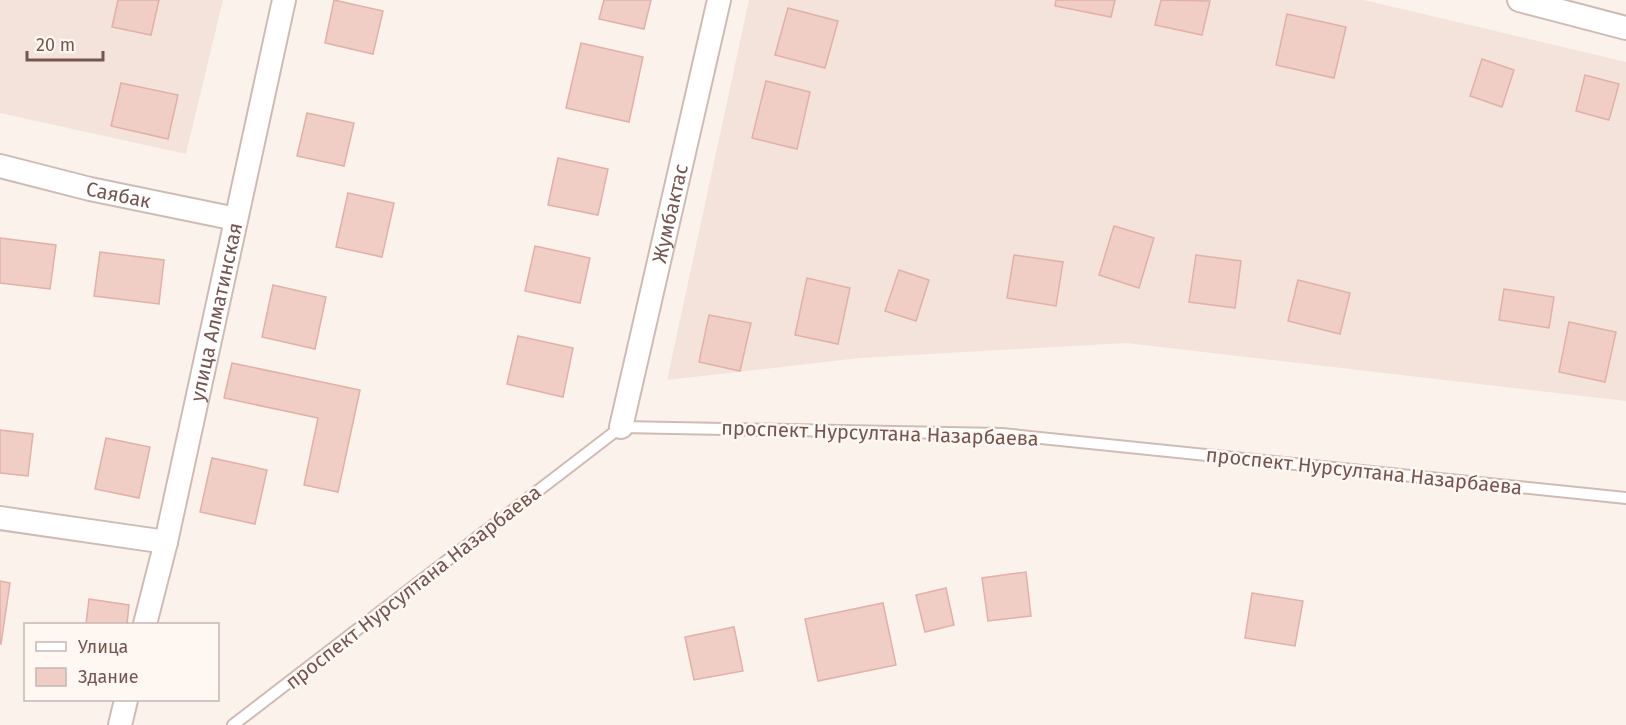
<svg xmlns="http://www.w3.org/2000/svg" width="1626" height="725" viewBox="0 0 1626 725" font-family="'Fira Sans',sans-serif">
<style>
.residential{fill:#f3e3db}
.building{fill:#f0cdc5;stroke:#e1b0a6;stroke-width:1.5}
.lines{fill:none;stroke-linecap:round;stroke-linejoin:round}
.service-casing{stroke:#d0bbb4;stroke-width:14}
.minor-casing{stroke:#d0bbb4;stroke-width:26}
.service{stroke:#fff;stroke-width:10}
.minor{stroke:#fff;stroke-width:22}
.labels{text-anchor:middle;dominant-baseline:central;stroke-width:5;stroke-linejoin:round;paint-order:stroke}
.street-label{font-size:20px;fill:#76554f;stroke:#fef7f2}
</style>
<rect width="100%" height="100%" fill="#fcf2ec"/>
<g class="residential">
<path d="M0 0H223L186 154 0 113Z"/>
<path d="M749 0H1364L1626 62V401L1126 343 860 358 667 380Z"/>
</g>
<g class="building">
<path d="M118 0H159L151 35 112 27Z"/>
<path d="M334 0 383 11 373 54 325 43Z"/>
<path d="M604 0H651L644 29 599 19Z"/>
<path d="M1056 0H1115L1111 17 1055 6Z"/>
<path d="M1161 0 1210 1 1202 35 1155 25Z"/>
<path d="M788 8 838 21 825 68 775 55Z"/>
<path d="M1287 14 1346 27 1334 78 1276 65Z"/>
<path d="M581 43 643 57 629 122 566 108Z"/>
<path d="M1482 59 1514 70 1502 107 1470 96Z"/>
<path d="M1585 75 1619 84 1609 120 1576 111Z"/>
<path d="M766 81 810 92 797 149 752 138Z"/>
<path d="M121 83 178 95 168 139 111 126Z"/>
<path d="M307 113 354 123 344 166 297 156Z"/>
<path d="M558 158 608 169 598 215 548 205Z"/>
<path d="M348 193 394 203 382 257 336 247Z"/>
<path d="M1114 226 1154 238 1139 288 1099 275Z"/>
<path d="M0 238 56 245 50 289 0 283Z"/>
<path d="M535 246 590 258 580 303 525 291Z"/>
<path d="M100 252 164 260 159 304 94 296Z"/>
<path d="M1014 255 1063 262 1056 306 1007 298Z"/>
<path d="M1196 255 1241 261 1235 308 1189 302Z"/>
<path d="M899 270 929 280 916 321 885 311Z"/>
<path d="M807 278 850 288 838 344 795 335Z"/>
<path d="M1298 280 1350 293 1340 334 1288 321Z"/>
<path d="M273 285 326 297 315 349 262 337Z"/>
<path d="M1504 289 1554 297 1549 328 1499 320Z"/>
<path d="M709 315 751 323 740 371 699 362Z"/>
<path d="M1569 322 1616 332 1605 382 1559 372Z"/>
<path d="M518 336 573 348 563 397 507 384Z"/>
<path d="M232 363 360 390 338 492 304 485 318 418 224 398Z"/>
<path d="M0 430 33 434 28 476 0 473Z"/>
<path d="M106 438 150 447 139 498 95 489Z"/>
<path d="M212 458 267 470 255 524 200 512Z"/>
<path d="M1026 572 1031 616 988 621 982 578Z"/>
<path d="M0 581 10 583 1 644H0Z"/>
<path d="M946 588 954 625 925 632 916 595Z"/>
<path d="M1252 593 1303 601 1295 646 1245 638Z"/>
<path d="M89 599 129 605 127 624H86Z"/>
<path d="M883 603 896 665 818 681 805 619Z"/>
<path d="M734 627 743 671 694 680 685 637Z"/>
</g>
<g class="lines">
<g class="service-casing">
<path id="service" d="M233 725 621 427 1002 434 1626 498"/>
</g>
<g class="minor-casing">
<g id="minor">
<path d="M1519 0 1626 28"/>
<path id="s1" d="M0 166 90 189 236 219"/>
<path id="s2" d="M621 427 719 0"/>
<path d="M0 518 166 542"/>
<path id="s3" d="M145 624 166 542 284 0"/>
<path d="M120 725 126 700"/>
</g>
</g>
<use href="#service" class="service"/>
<use href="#minor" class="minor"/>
</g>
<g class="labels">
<g class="street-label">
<text stroke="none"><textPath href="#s1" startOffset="122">Саябак</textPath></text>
<text stroke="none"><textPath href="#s2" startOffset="219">Жумбактас</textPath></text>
<text stroke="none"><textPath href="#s3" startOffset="320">улица Алматинская</textPath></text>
<text transform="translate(880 433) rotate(2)">проспект Нурсултана Назарбаева</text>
<text transform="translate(1364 471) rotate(6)">проспект Нурсултана Назарбаева</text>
<text transform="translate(413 587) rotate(-38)">проспект Нурсултана Назарбаева</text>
</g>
</g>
<rect x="24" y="623" width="195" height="78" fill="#fef7f2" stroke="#c8b6b1" stroke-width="1.5"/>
<rect x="36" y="642" width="30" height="9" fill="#ffffff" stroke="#c8b6b1" stroke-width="1.5"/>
<text x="78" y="653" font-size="18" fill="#76554f">Улица</text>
<rect x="36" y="668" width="30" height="18" fill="#f0cdc5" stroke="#c8b6b1" stroke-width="1.5"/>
<text x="78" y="683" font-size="18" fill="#76554f">Здание</text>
<path d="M27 51v9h76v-9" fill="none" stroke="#76554f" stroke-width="3"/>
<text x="36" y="51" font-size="18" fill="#76554f" stroke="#fef7f2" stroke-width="4.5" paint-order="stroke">20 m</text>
</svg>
